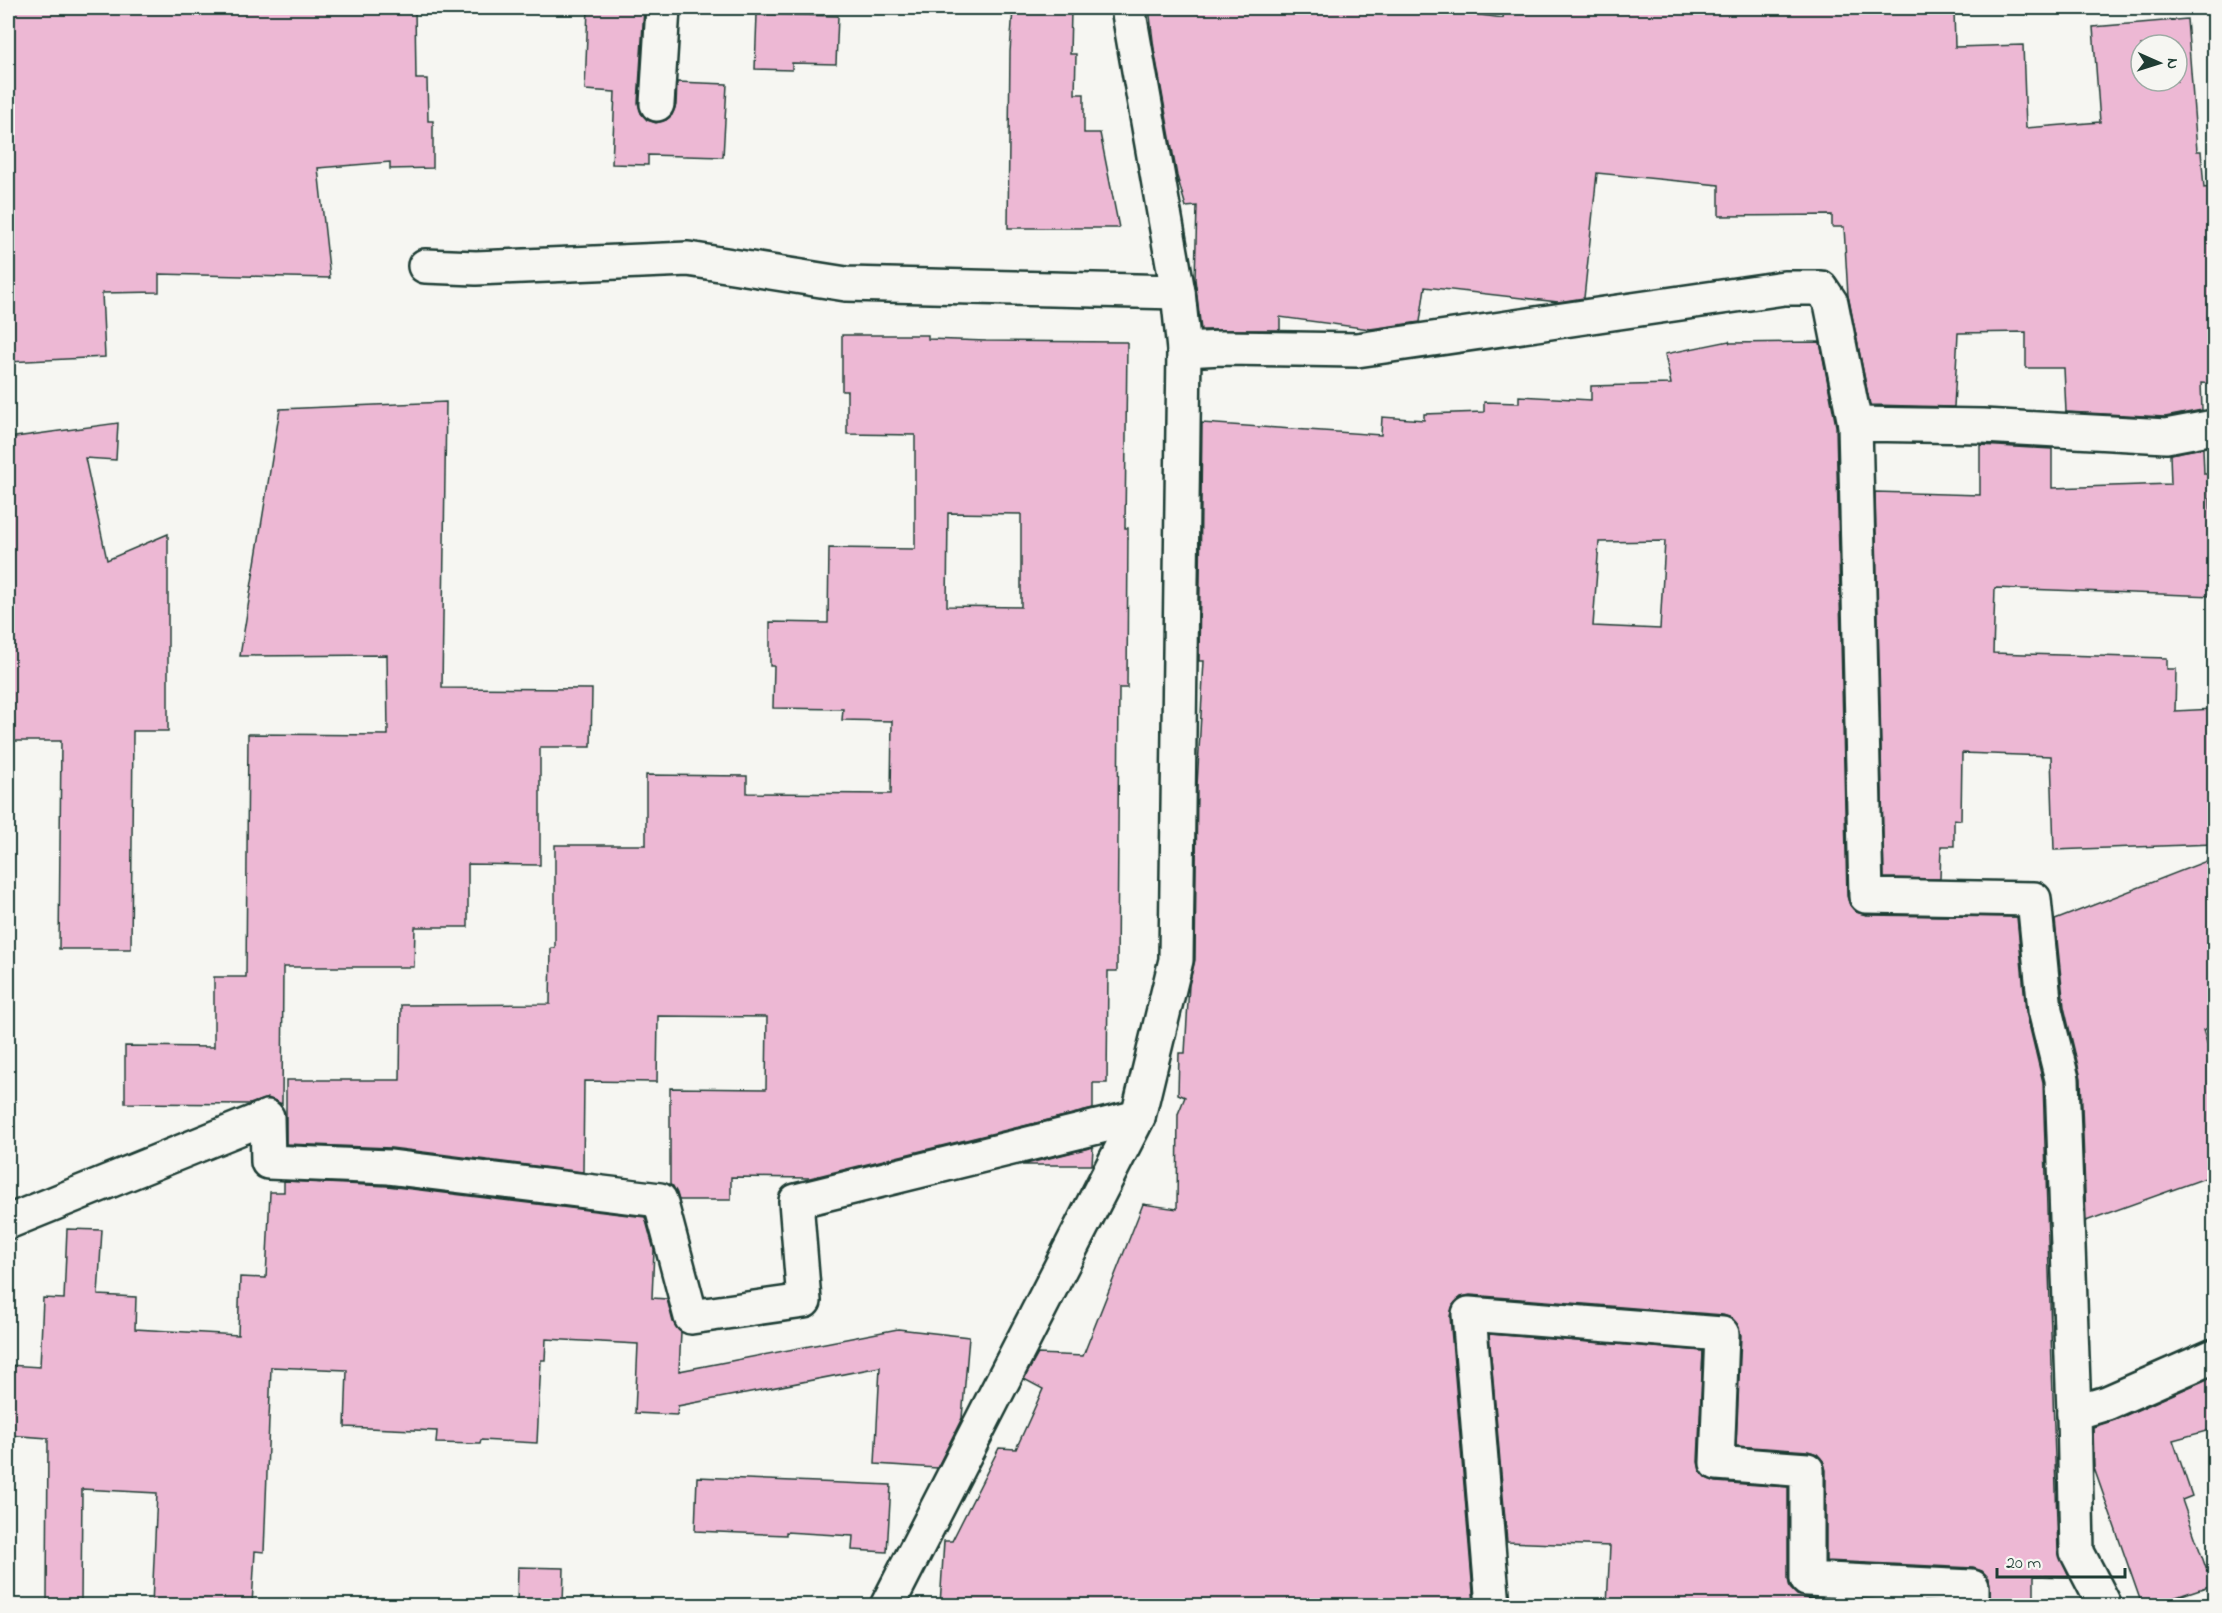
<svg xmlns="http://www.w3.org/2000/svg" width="2222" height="1613" viewBox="0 0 2222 1613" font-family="'Indie Flower',sans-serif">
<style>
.building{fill:#edb8d4;stroke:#1f3d34;stroke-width:1.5;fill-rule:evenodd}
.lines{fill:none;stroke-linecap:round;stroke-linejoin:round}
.street-casing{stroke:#1f3d34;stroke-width:38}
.street{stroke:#f6f6f2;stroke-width:33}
</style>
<rect width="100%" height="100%" fill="#f6f6f2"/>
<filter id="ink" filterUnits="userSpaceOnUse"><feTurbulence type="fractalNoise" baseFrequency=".0167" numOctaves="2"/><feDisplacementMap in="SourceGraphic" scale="12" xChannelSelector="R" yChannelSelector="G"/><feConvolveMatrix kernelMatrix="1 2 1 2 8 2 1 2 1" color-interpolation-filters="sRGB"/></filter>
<g filter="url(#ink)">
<g class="building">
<path d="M8 8H415L416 79H427L428 121H433V168L390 169V162L318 168 330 278 159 274V292L102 293 105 357 8 362Z"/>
<path d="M588 8H644L638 103 641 113 647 120 656 123 666 120 672 115 676 105 677 82 727 84 723 157 648 155V165L612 164 615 92 585 90Z"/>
<path d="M1149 8H1426L1503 18 1504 8H1875L1876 9 1954 10 1955 47 2023 45 2026 128 2100 122 2093 27 2187 19 2197 151H2201L2204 188 2211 187 2214 232V384L2201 383 2202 410 2165 417 2066 412 2064 368H2026V332L1958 333 1954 407 1870 405 1848 296 1844 227H1832V215L1719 216V185L1597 173 1584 298 1558 302 1425 287 1420 322 1370 329 1280 317V330H1201L1195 279 1197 206 1186 207 1177 176 1154 49ZM2141 45H2177V81H2141Z"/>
<path d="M1013 9 1071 11 1070 54H1076L1075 94H1084V133H1100L1119 228H1008L1010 52Z"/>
<path d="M757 14 838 16 836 64 792 63V70L755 69Z"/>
<path d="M842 335H928V339L986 341 1127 342 1125 528H1128L1127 688H1119L1117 971H1108L1107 1083H1093V1109L810 1178 731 1177V1200H679L673 1186 670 1185V1088L766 1089 767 1017 658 1016 657 1082 584 1081 583 1172 391 1148 286 1144V1080H400L401 1005 550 1004 551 948H555V845H646V775L747 776V793L891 794 892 721 842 720 843 709 773 708 774 666H770V622L828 623 829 548 915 549V435L847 434V391H842ZM948 513 1021 514V607L947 606Z"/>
<path d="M1729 341 1730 343 1820 342 1836 426 1847 896 1850 905 1856 912 1866 915 2017 917 2026 1012 2043 1082 2058 1552 2069 1577 2034 1576V1605H1991L1989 1578 1982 1571 1973 1568 1826 1561V1470L1823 1461 1817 1454 1808 1451 1736 1446 1741 1335 1738 1325 1732 1318 1723 1315 1470 1295 1461 1297 1453 1305 1450 1316 1474 1605H940L944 1541H952L999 1448 1016 1449 1043 1389 1024 1379 1038 1354 1083 1356 1143 1204 1177 1209 1178 1114 1185 1097 1178 1094 1179 1053H1185L1189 985 1195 960 1197 786 1204 661H1199L1202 423 1381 435 1382 417 1424 420V414L1484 412V402L1519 403V396L1591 400V386L1671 384 1665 354ZM1665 541 1660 629 1593 626 1599 542Z"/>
<path d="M446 402 442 688 592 689 591 747H540V865L468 864V927H415L414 967H283L282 1104 268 1098 250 1104 125 1103V1046L214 1047V977H246L248 734 388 735 387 655 240 656 280 409Z"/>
<path d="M118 423 116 460 85 458 107 560 168 534V731H133L131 949H59L61 741H8V438Z"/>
<path d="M1980 445 2052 449V488L2171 484 2170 454 2203 448 2204 474H2209L2211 523H2214V596L1995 588 1993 653 2167 658V669H2176L2175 711 2214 709V844L2054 850 2051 756 1962 753 1961 820 1954 819V846H1941L1940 879 1884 878 1875 492 1980 495Z"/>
<path d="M2214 858V1026L2203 1030 2214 1065V1175L2086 1221 2081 1078 2064 1007 2055 920Z"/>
<path d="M1093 1147 1092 1165H1022Z"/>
<path d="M284 1181 387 1186 645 1217 654 1250 652 1298 667 1299 673 1322 681 1332 679 1371 898 1329 969 1337 962 1418 937 1468 875 1464 880 1367 678 1406 677 1415 635 1413 638 1344 546 1339 545 1360H541L537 1443 481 1440 480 1444 436 1443 437 1431 345 1427 347 1370 271 1367 264 1552 255 1551 252 1605H152L157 1493 82 1489 81 1602 47 1601 48 1438 8 1435V1365L40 1367 43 1298 64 1299 67 1229 102 1230 98 1295 136 1297 135 1329 238 1335 240 1277 266 1278 270 1192H284Z"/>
<path d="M1489 1334 1703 1351 1698 1462 1700 1471 1706 1478 1716 1482 1788 1487V1579L1790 1588 1797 1595 1806 1598 1953 1605H1607L1610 1546 1507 1542Z"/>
<path d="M2214 1376V1429L2173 1440 2192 1496 2182 1500 2212 1585 2152 1605H2142L2094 1468 2093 1427 2115 1420Z"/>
<path d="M697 1477 891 1485 887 1552 852 1550 853 1536 786 1532V1535L695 1531Z"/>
<path d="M518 1567 564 1568 563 1605H517Z"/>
</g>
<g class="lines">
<g class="street-casing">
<g id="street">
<path d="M657 104 663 8"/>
<path d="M425 266 476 268 688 259 846 284 1178 292"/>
<path d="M1184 350 1222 348 1357 350 1784 288H1821L1831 303 1855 424"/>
<path d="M8 1222 267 1117 268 1162 389 1167 660 1200 691 1317 804 1301 796 1201 1138 1117"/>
<path d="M2074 1413 2107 1403 2214 1356"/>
<path d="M887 1606 1138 1117 1176 960 1184 350 1178 292 1128 8"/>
<path d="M1493 1606 1469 1314 1722 1334 1717 1463 1807 1470V1579L1972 1587V1606"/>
<path d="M2105 1606 2077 1552 2074 1413 2062 1079 2045 1010 2034 899 1866 896 1855 424 1983 426 2166 436 2214 427"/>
</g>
</g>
<use href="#street" class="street"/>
</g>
</g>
<rect width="2222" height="1613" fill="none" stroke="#f6f6f2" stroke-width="30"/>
<rect x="15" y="15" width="2192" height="1583" fill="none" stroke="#1f3d34" stroke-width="2" filter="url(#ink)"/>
<g transform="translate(2159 63) rotate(93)"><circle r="28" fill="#f6f6f2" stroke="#a0aca6" stroke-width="1.5"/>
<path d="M0-4.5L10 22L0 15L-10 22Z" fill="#1f3d34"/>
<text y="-9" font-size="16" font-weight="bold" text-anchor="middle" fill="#1f3d34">N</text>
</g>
<path d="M1997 1568v9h128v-9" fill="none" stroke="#1f3d34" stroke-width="3"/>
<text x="2006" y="1568" font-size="18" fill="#1f3d34" stroke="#f6f6f2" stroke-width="4.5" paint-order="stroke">20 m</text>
</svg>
